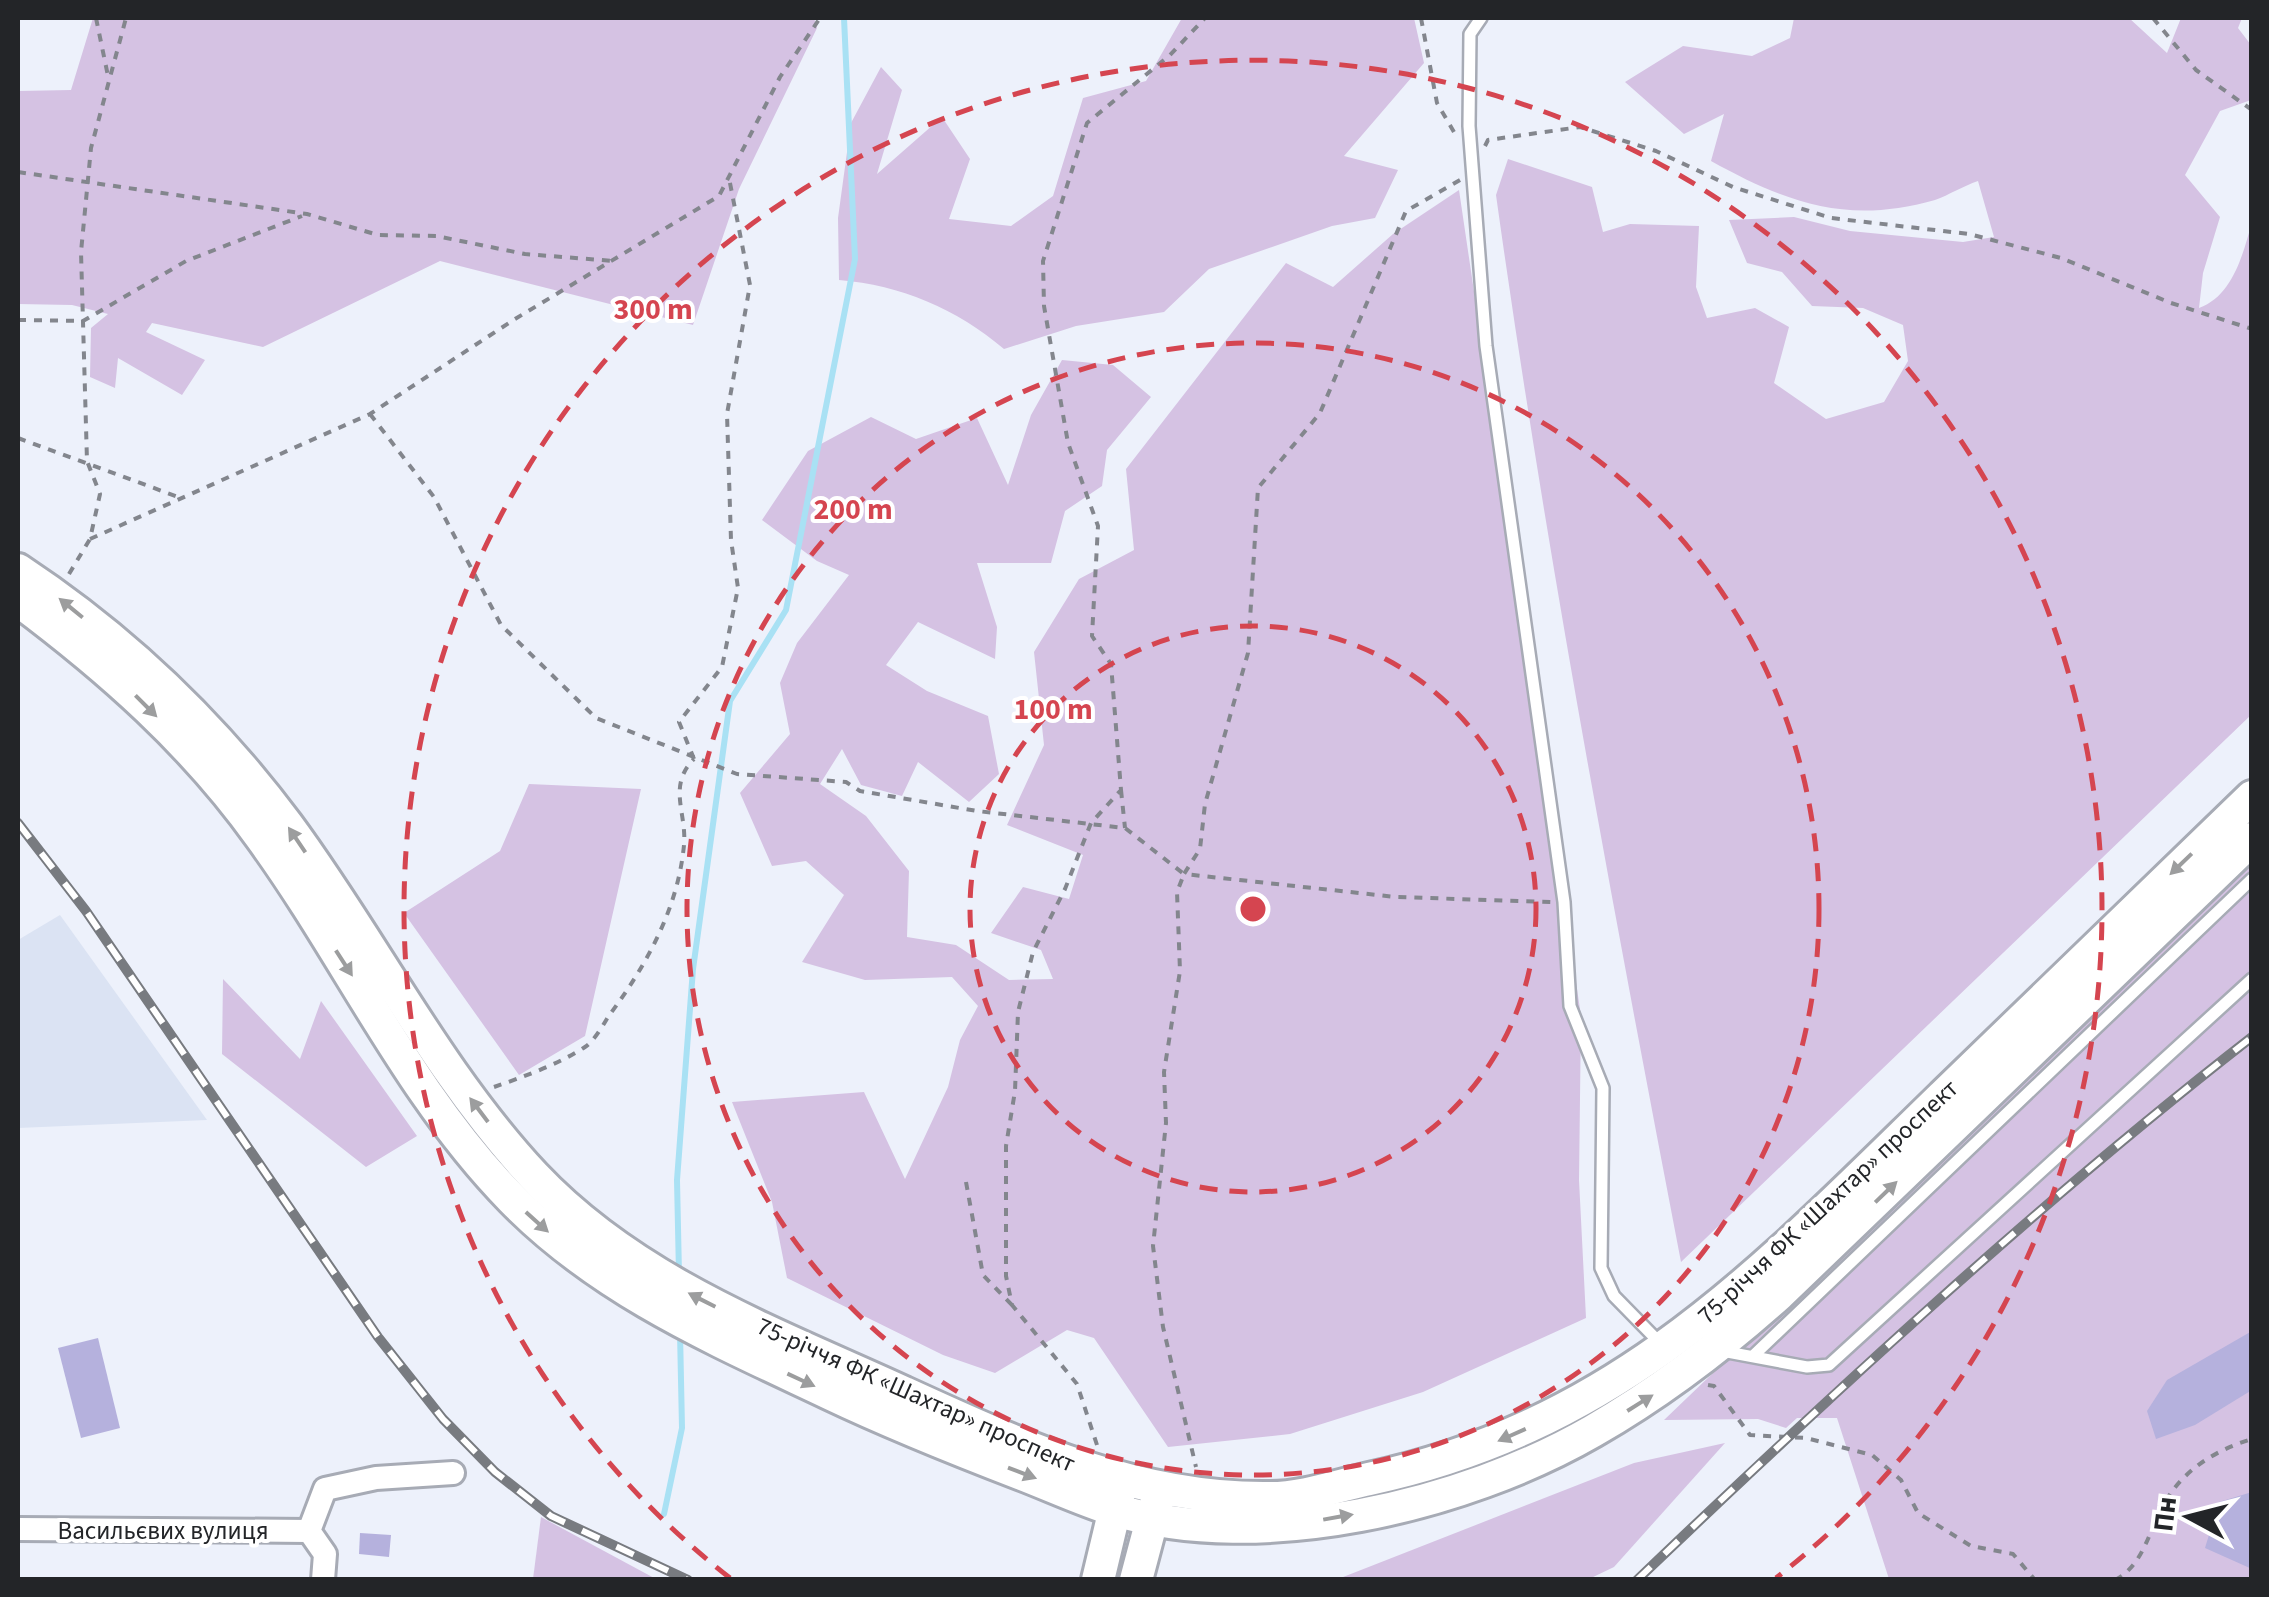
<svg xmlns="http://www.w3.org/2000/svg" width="2269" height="1597" viewBox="0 0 2269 1597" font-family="'Source Sans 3',sans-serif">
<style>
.built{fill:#dbe3f3}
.green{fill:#d5c2e3}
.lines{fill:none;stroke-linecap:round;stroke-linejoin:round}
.stream{stroke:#a9e1f4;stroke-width:6}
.building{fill:#b5b1dd}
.service-casing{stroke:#a7abb5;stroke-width:16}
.minor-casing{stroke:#a7abb5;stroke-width:28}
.secondary-casing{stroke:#a7abb5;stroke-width:38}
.path{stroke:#83868d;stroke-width:4;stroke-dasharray:8 8;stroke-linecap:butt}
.service{stroke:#fff;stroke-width:11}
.minor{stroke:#fff;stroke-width:22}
.secondary{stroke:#fff;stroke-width:32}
.rail-casing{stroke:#787b80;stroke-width:10}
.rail{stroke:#fff;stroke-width:6;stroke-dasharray:19;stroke-linecap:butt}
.oneway{fill:#9c9d9e}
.ring{fill:none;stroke:#d54550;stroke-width:5;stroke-dasharray:18 12}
.labels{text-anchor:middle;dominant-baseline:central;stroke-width:8;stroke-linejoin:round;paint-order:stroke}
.street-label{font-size:25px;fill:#232528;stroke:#fff}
.centre{fill:#d54550;stroke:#fff;stroke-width:5}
.ring-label{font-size:30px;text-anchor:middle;font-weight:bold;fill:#d54550;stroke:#fff;stroke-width:8;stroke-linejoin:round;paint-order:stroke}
</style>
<rect width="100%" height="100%" fill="#edf1fb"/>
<path class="built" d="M60 915 207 1120 18 1128V940Z"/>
<g class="green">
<path d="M93 18H814L817 28 739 189 693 325 440 261 263 347 152 323 146 332 205 360 182 395 118 358 115 388 90 377 91 328 108 314 72 305 18 304V91L71 90Z"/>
<path d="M1182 18H1414L1424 63 1344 156 1398 170 1375 218 1332 226 1209 269 1164 312 1076 326 1004 349C957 309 901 285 839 280L838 218 851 123 881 67 902 90 877 174 942 117 970 159 949 219 1011 226 1053 196 1083 98 1146 81Z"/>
<path d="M1794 18H2129L2167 53 2181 18H2242L2238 28 2251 45V100L2220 111 2185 175 2220 217 2203 273 2199 308C2232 296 2242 257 2251 226V715L1681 1262C1613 907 1546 553 1496 195L1508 159 1592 187 1603 232 1630 224 1699 226 1696 287 1707 318 1755 308 1789 327 1774 383 1826 419 1884 402 1908 361 1903 325 1863 308 1812 306 1782 272 1747 263 1729 220 1794 217 1850 231 1963 242 1994 237 1978 181C1963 186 1949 195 1935 200 1847 225 1787 203 1711 161L1724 114 1684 134 1625 82 1683 46 1752 56 1790 38Z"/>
<path d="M1459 190 1581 1016 1579 1180 1586 1318 1423 1392 1290 1434 1168 1447 1094 1338 1067 1330 995 1373 943 1355 787 1278 772 1202 732 1102 864 1092 905 1179 948 1087 960 1040 978 1006 952 977 865 980 802 962 844 895 806 861 772 866 740 793 790 734 780 683 797 643 849 575 817 561 762 520 808 451 871 417 916 439 977 418 1008 485 1031 415 1062 360 1113 365 1151 397 1107 450 1102 486 1065 511 1051 563H977L997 627 995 659 918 622 886 665 927 691 988 716 999 774 969 802 918 762 902 796 861 785 842 749 820 784 866 816 909 871 907 937 956 945 1009 980 1053 979 1041 950 991 933 1023 887 1069 899 1083 855 1007 825 1044 745 1034 652 1079 579 1134 550 1126 469 1286 263 1333 287 1393 234Z"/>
<path d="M529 784 641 789 585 1036 519 1075 404 913 500 851Z"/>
<path d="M2251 857V1579H1889L1837 1418H1797L1786 1428 1758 1419 1664 1420Z"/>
<path d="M223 979 300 1059 321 1001 417 1136 366 1167 222 1054Z"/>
<path d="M1725 1443 1614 1567 1589 1579H1338L1634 1463Z"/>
<path d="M541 1517 656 1579H533Z"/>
</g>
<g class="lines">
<g class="stream">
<path d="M679 1274 677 1180 693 969 730 701 786 610 855 259 844 18"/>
<path d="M664 1514 682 1428 680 1332"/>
</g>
</g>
<g class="building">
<path d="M2252 1331V1390L2195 1425 2156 1439 2147 1411 2167 1380Z"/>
<path d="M98 1338 120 1428 81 1438 58 1348Z"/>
<path d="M2252 1492V1569L2205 1548 2219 1502Z"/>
<path d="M360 1533 391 1535 389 1557 359 1554Z"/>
</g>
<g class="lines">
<g class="service-casing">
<g id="service">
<path d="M1481 18 1470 34 1469 126 1486 346 1564 902 1570 1006 1603 1088 1601 1268 1614 1296 1662 1345"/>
<path d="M1722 1351 1807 1367 1829 1365 2252 979"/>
<path d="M1754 1355 2252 879"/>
</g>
</g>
<g class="minor-casing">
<g id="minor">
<path d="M18 1529 309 1531"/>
<path d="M323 1580 325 1554 309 1531 325 1489 376 1478 453 1473"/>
</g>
</g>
<g class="secondary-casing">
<g id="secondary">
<path d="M18 570C121 638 213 726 287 825 372 940 436 1071 534 1176 634 1282 773 1333 902 1392 1020 1446 1137 1500 1270 1498 1303 1498 1337 1486 1369 1479 1622 1425 1765 1269 1943 1096 2046 996 2149 896 2252 797"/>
<path d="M18 600C109 668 194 743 261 837 347 955 409 1094 512 1199 602 1291 715 1339 829 1393 892 1423 957 1449 1022 1474 1053 1486 1083 1500 1115 1510 1261 1554 1463 1506 1593 1431 1661 1392 1721 1346 1779 1294L2252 839"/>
<path d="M1098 1580 1120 1488"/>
<path d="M1136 1580 1158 1497"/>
</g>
</g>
<g class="path">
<path d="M96 18 108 76"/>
<path d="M1421 18 1437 103 1454 132"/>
<path d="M2153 18 2196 70 2252 110"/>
<path d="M1485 146 1488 140 1580 127 1656 151 1733 187 1831 218 1969 234 2061 258 2171 303 2252 329"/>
<path d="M18 172 307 214 378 235 436 236 525 254 614 261"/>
<path d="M1460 180 1406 211 1320 413 1258 488 1248 653 1205 804 1200 849 1184 874 1396 897 1551 902"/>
<path d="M18 320 83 321 186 261 302 216"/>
<path d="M370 414 434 497 501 625 596 718 737 774 846 782 860 791 977 811 1125 828 1184 874 1177 892 1180 971 1164 1072 1166 1123 1153 1246 1163 1327 1196 1467"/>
<path d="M18 438 181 498"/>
<path d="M90 539 370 414 515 319 719 196 780 77 820 18"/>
<path d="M69 574 90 539 100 494 87 461 81 252 91 148 126 18"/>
<path d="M694 759 679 722 722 667 738 588 731 540 727 414 750 285 729 178"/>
<path d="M1121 790 1125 828"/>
<path d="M494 1087C523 1077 559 1064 585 1047 594 1041 602 1027 608 1017 646 966 678 909 684 845 687 813 667 786 694 759"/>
<path d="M966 1182 983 1275 1012 1305"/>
<path d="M1708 1385 1714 1386 1750 1435 1806 1438 1872 1455 1901 1480 1918 1513 1971 1546 2013 1554 2035 1580"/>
<path d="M1097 1445 1077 1384 1012 1305 1006 1276V1146L1015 1091 1018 1012 1033 952 1065 889 1091 823 1121 790 1111 664 1092 636 1098 526 1068 443 1044 306 1043 261 1087 123 1170 55 1205 18"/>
<path d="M2115 1580C2142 1566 2148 1535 2161 1509 2181 1471 2213 1451 2252 1439"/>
</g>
<use href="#service" class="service"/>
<use href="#minor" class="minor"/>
<use href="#secondary" class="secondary"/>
<g class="rail-casing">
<g id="rail">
<path d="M18 823 86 911 378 1337 443 1419 495 1472 551 1516 688 1580"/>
<path d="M1637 1580C1834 1392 2037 1204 2252 1037"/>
</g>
</g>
<use href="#rail" class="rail"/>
</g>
<defs><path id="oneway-solid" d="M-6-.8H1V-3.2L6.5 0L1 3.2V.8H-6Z" transform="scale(2.5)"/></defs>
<g class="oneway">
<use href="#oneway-solid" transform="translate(71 608) rotate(-141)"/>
<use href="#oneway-solid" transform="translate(146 706) rotate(45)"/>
<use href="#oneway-solid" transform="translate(297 840) rotate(-124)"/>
<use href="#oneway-solid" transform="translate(2181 864) rotate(136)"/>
<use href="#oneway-solid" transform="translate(344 963) rotate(57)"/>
<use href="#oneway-solid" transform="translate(479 1110) rotate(-127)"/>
<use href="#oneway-solid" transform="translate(1886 1192) rotate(-44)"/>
<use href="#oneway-solid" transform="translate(537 1222) rotate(42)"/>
<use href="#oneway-solid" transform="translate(702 1300) rotate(-153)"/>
<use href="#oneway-solid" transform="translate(801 1380) rotate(25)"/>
<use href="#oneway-solid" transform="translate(1640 1403) rotate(-32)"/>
<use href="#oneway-solid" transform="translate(1512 1435) rotate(156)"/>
<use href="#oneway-solid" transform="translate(1022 1473) rotate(21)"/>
<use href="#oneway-solid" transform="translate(1338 1517) rotate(-10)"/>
</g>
<g class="ring">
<circle cx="1253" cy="909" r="283"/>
<circle cx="1253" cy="909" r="566"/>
<path d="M730 1578A849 849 0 1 1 1776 1578"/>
</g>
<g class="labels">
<g class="street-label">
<text transform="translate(1828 1202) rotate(-43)">75-річчя ФК «Шахтар» проспект</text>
<text transform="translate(916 1395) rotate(24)">75-річчя ФК «Шахтар» проспект</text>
<text x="163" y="1531">Васильєвих вулиця</text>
</g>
</g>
<circle cx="1253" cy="909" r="15" class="centre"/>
<g class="ring-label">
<text x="653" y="319">300 m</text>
<text x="853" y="519">200 m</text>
<text x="1053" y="719">100 m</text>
</g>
<rect width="2269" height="1597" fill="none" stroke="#232528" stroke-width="40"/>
<g transform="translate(2189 1517) rotate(277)" stroke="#ffffff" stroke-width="8" paint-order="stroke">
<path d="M0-8L18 38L0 25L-18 38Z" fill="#232528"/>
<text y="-15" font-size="28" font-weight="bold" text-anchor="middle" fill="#232528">Пн</text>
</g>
</svg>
